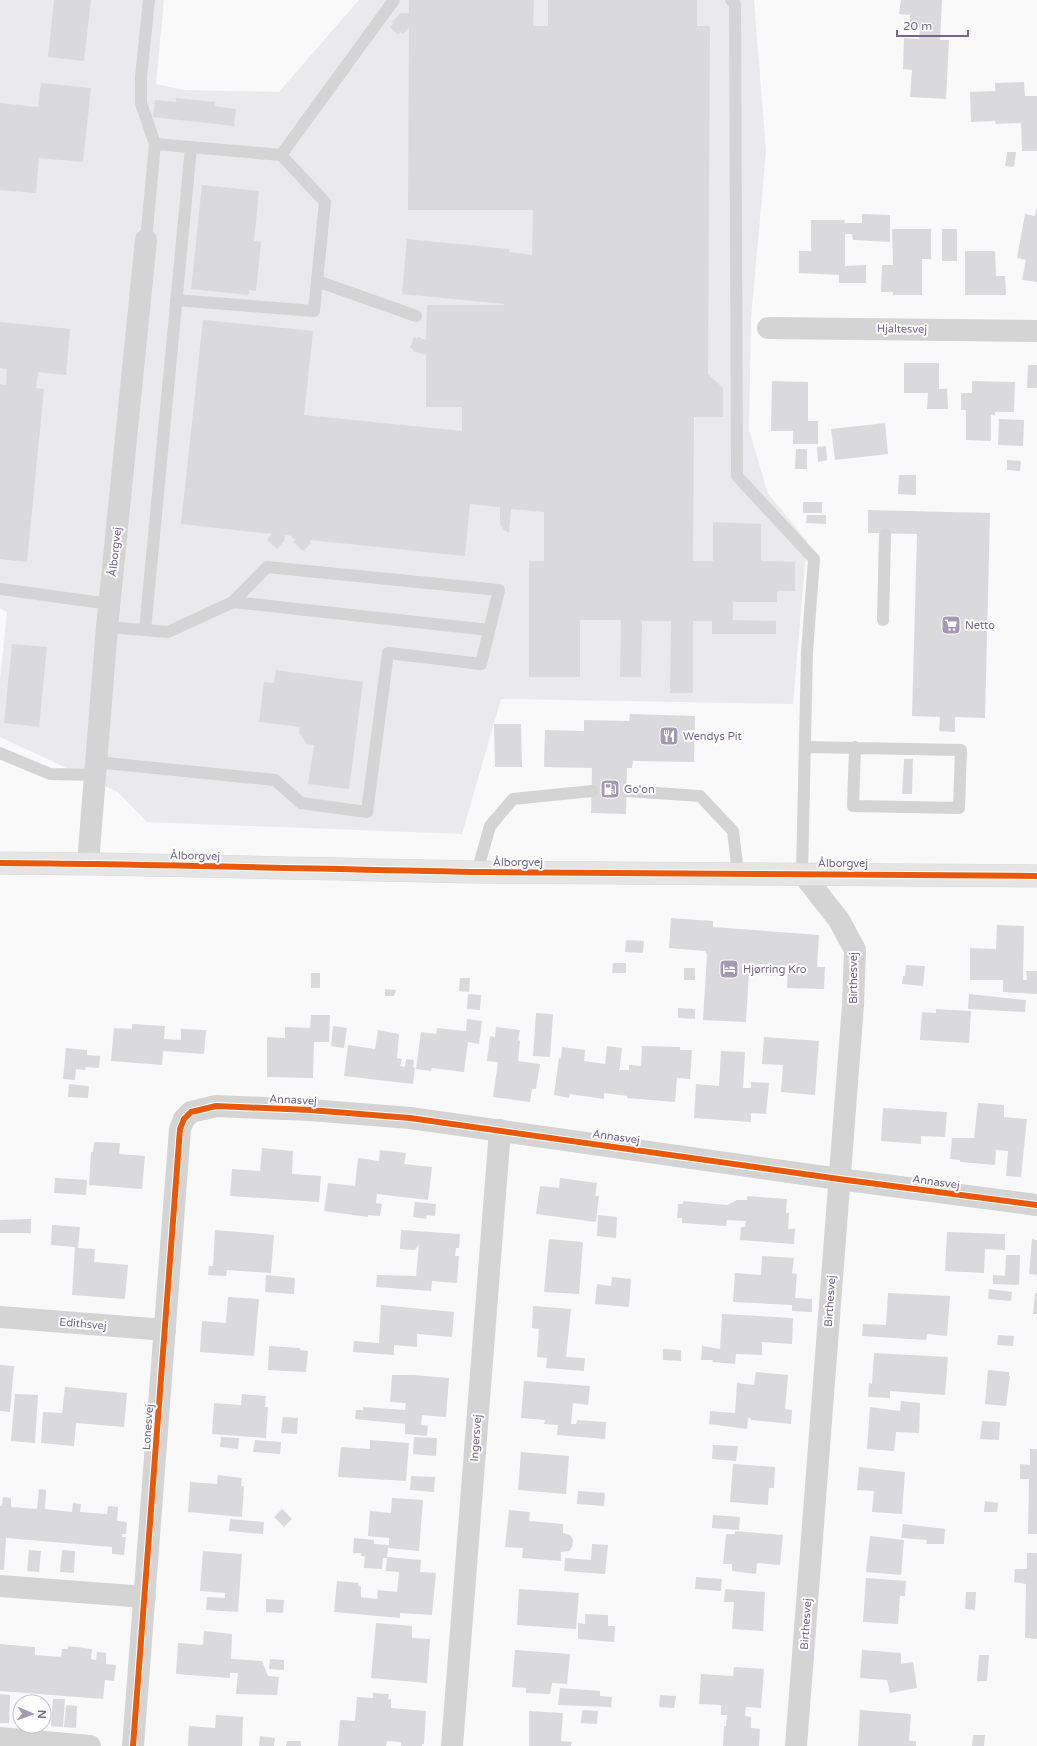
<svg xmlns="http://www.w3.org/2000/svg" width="1037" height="1746" viewBox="0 0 1037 1746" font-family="'Varela Round',sans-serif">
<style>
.built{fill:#eae9eb}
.building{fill:#dad9dc}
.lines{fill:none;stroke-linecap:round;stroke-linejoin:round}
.secondary-casing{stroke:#d7d5d9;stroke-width:23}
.service{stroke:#d4d4d5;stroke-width:12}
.minor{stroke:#d4d4d5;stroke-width:22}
.secondary{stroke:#e5e5e5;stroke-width:22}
.cycleway-casing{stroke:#fff;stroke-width:8}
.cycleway{stroke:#e8590c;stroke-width:6}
.labels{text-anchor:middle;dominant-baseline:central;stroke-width:4;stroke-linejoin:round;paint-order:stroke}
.street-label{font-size:11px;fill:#74668c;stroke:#fff}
.poi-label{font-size:11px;fill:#74668c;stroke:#fff;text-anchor:start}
</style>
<rect width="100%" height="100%" fill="#f9f9f9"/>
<path class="built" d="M0 0H164L156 84 183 90 279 92 359 0H754L766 152 751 318 749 430 768 494 807 541 793 704 501 699 462 834 147 822 118 792 0 737V680L7 612 0 609Z"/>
<g class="building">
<path d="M54 0H91L84 61 48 57Z"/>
<path d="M409 0H534L533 26H548V0H697V26H710L708 374 723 388V417H694L693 561H713V522L761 524V561L795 562V591H777V602H733V620L776 621V634H712V621H693V693H670L671 621H642L641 677H620L621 620H580V677H529V561H544V512L511 509 509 533 504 530 500 523V507L470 504 465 556 310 540V544L303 551 293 542 296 539 292 538V536L285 535 284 541 277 549 267 540 272 534 181 524 203 320 313 331 304 415 462 431V407H426V355L413 351V349L410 348 414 337 417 339 418 337 426 340 427 305H504V304L402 294 407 239 509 249V252L532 255 533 210H408L409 27 403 34 401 32 398 35 390 27 393 24 391 22 401 13H409Z"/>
<path d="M901 0H942L940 40H949L946 99 910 97 912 70 903 69 904 38 919 39 920 28H910V15L899 14Z"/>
<path d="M1024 82 1025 96H1037V151H1022L1021 123 996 124 995 121 971 122 970 92 995 91V83Z"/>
<path d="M41 83 91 88 83 162 39 158 36 193 0 190V103L38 107Z"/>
<path d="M176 98 215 102 214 106 236 109 234 126 153 117 155 100 176 102Z"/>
<path d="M1007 152H1016L1014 167 1005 166Z"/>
<path d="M202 185 259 191 254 241 261 242 256 291 249 290 248 295 191 289Z"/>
<path d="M1036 209H1037V282L1022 280 1026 260 1017 258 1025 214 1035 216Z"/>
<path d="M862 214 890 215V242L853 240 852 234H845V266L866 265V283H839V275L799 273V251H811V220H845L844 223H862Z"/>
<path d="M892 229H931V259H922V295H893V292H881L882 265H893Z"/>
<rect x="942" y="229" width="15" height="32"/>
<path d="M965 251H995L996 276H1005L1006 295H965Z"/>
<path d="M0 322 70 329 66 375 38 372 36 388 44 389 27 562 0 559V384L6 385 7 369 0 368Z"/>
<path d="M904 363H939V389H947L948 409H927L928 393H904Z"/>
<path d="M1028 365H1037V388H1027Z"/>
<path d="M772 381 808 382V421H818V444H793V431H771Z"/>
<path d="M972 381 1015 382 1014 412H995V415H991V441L966 440V410H961V393H972Z"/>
<path d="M999 419 1024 420 1023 446 998 445Z"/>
<path d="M885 423 888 454 835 460 831 429Z"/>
<path d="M826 446 827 460 818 462 817 447Z"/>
<path d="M796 449H807V469H795Z"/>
<path d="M1007 460 1021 461 1020 471 1007 470Z"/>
<path d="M899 475H916V495L898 494Z"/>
<rect x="803" y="502" width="19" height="11"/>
<path d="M868 510 990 513 985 718 955 717V732L939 731 940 717 912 716 917 534 868 533Z"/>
<path d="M807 515H826V524L806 523Z"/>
<path d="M12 644 47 647 39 727 4 723Z"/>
<path d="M276 670 363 682 349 789 308 784 314 745 307 744 299 733 300 727 259 722 264 682 274 683Z"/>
<path d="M630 714 695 716 694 762 633 761 632 768H627L626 814 591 813 592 768 544 767 545 730 584 731V720L629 721Z"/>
<path d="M494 724H521L522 767H495Z"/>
<path d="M904 759H913L912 794H902Z"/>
<path d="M671 918 713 921V927L819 935 817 967H825L824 989 787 988 788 966 759 964 749 971 746 1022 703 1020 707 954 705 951 669 948Z"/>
<path d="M997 925 1024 926 1023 980H1027L1026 971H1037V994L1003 992V980H970V948L996 949Z"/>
<path d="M626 940 644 941 643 953 625 952Z"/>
<path d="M613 963H626V973H612Z"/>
<path d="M906 965 925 966 923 986 902 984 903 976H905Z"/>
<rect x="684" y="968" width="11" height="12"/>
<rect x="311" y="973" width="9" height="15"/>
<path d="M460 978H470L469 992 459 991Z"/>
<path d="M385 989 396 990 394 996H385Z"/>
<path d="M468 994 481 995 480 1010 467 1009Z"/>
<path d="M969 994 1026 1000 1025 1012 968 1009Z"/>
<path d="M678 1008 695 1009V1019L678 1018Z"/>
<path d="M936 1009 971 1011 969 1043 920 1040 922 1012 936 1013Z"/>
<path d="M536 1013 553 1014 550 1057 533 1056Z"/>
<path d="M311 1015H330L329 1042H314L313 1078 267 1077V1037L285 1038V1027L310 1028Z"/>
<path d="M467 1019 482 1021 479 1044 468 1042 464 1072 432 1068 431 1071 416 1069 421 1032 436 1034 437 1028 466 1031Z"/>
<path d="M132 1024 165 1026 164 1039 181 1040V1029L206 1030 204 1054 163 1051 162 1065 111 1061 114 1028 132 1029Z"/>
<path d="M333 1026 347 1028 344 1048 331 1046Z"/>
<path d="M496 1027 520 1030 518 1040 520 1041 518 1061 540 1064 536 1089H532L530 1102 493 1097 498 1062 487 1061 490 1036 495 1037Z"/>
<path d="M378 1030 399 1034 397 1058 402 1059 400 1066 405 1067 406 1059 414 1060 413 1067 415 1068 413 1084 344 1076 348 1045 375 1049Z"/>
<path d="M764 1037 819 1041 815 1095 781 1092 783 1065 762 1064Z"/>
<path d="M607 1046 622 1048 619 1073 620 1070H629V1065L641 1066 642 1046 680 1047V1050H692L690 1079 677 1078 675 1102 627 1098V1096L604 1093V1099L570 1094 569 1098 554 1095 559 1058 561 1059 562 1047 585 1050 584 1061 605 1064Z"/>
<path d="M66 1048 87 1050V1055L100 1056 99 1068 86 1067 85 1070 76 1069 75 1080 63 1079Z"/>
<path d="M721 1051 745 1052 743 1088H751V1082L769 1083 766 1114 751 1113V1122L694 1118 696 1084 719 1086Z"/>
<path d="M69 1084 89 1086 88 1098 68 1097Z"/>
<path d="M978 1103 1004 1105V1117L1027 1119 1021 1177 1006 1176 1008 1151 996 1150 995 1165 960 1162V1160L950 1159 952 1138H974Z"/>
<path d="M883 1108 947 1112 945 1137 921 1136V1144L881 1141Z"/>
<path d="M94 1142 120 1143 119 1154 145 1156 142 1189 89 1185 91 1152H93Z"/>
<path d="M262 1148 293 1151 292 1174 321 1176 319 1202 230 1196 232 1169 260 1171Z"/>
<path d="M380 1150 406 1153 404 1164 432 1167 428 1200 377 1194 376 1203 382 1204 380 1216 368 1215V1217L324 1211 328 1183 355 1186 358 1158 379 1161Z"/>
<path d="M55 1178 87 1180 86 1195 54 1193Z"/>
<path d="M560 1178 597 1183 595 1196H599L596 1222 536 1214 540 1186 559 1188Z"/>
<path d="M747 1196 787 1199 786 1213H789L788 1229H795L794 1244 740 1240 741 1227H745L746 1221 727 1220 726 1226 682 1223V1218H677L678 1204H683V1201L727 1205 737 1200H747Z"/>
<path d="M415 1202 436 1204 435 1216 427 1215 426 1219 413 1217Z"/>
<path d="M598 1215 617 1217 616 1238 597 1236Z"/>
<path d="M31 1219V1233H0V1220Z"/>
<path d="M52 1225 80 1227 78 1248 95 1249 94 1262 128 1265 125 1299 72 1295 75 1247 51 1245Z"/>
<path d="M215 1230 274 1235 271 1273 227 1270 226 1276 208 1275 209 1266H213Z"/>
<path d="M401 1230 460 1234 459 1248H456L455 1256H459L457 1283 432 1281 431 1291 376 1287 377 1275 416 1276 419 1244 415 1250 400 1249Z"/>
<path d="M947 1232 1005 1234V1250L985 1249 984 1273 945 1271Z"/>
<path d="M549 1239 583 1242 579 1294 544 1292Z"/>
<path d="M1032 1239 1037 1240V1275L1029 1274Z"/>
<path d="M1006 1255H1020L1019 1285 993 1284V1275L1005 1276Z"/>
<path d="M762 1256 794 1258 792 1273 797 1274 795 1298 812 1299V1312L792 1311V1305L733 1302 735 1273 761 1275Z"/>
<path d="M266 1275 295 1278 294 1294 265 1292Z"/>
<path d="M612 1277 631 1279 629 1307 595 1304 597 1284 611 1286Z"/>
<path d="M989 1289 1012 1292 1011 1301 988 1299Z"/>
<path d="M888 1293 950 1296 947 1336 927 1334 926 1340 862 1336 863 1324 886 1325Z"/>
<path d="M1035 1293H1037V1314H1033Z"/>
<path d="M228 1297 259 1299 254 1356 200 1352 202 1321 226 1323Z"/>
<path d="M381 1305 454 1312 452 1337 417 1334V1347L394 1345V1355L353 1352 354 1341 379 1343Z"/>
<path d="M533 1306 571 1309 566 1357 585 1358 584 1371 546 1368 547 1358 537 1357 539 1329 532 1328Z"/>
<path d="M722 1314 793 1318 792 1344 762 1342V1355L736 1354 735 1364 712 1362 713 1360H701L702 1346 720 1349Z"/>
<path d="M998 1335 1014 1336 1013 1346 997 1345Z"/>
<path d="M269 1346 300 1348V1350L308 1351 306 1372 268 1370Z"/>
<path d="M663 1349 681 1350V1361L663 1360Z"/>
<path d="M874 1353 948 1357 945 1395 890 1391V1398L868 1397 869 1383 872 1384Z"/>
<path d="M0 1365 14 1366 10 1412 0 1411Z"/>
<path d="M988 1370 1009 1372V1376H1010L1006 1406 985 1404Z"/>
<path d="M756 1372 788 1375 785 1409 792 1410 791 1424 751 1420V1418H748L747 1429 709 1424 710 1411 735 1413 737 1383 754 1385Z"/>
<path d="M392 1375H414L449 1378 446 1417 422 1415 421 1425 428 1426 427 1436 405 1434V1424L355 1419 356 1410H363V1407L405 1410 406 1403 390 1402Z"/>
<path d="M524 1381 590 1386 588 1405 573 1403 571 1424H576L577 1420 606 1422 605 1439 557 1435 558 1425 544 1424 545 1420 521 1418Z"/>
<path d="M65 1387 127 1393 124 1427 76 1423 74 1446 41 1443 43 1412 62 1413Z"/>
<path d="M15 1394 38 1395 35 1443 11 1441Z"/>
<path d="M242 1394 266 1396 265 1407H268L266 1438 212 1434 214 1403 241 1405Z"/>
<path d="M901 1401 920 1403 919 1433 896 1432 894 1451 867 1449 870 1407 900 1411Z"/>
<path d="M283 1417 298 1418 297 1434 281 1433Z"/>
<path d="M982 1421 1000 1422 999 1440 980 1439Z"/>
<path d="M221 1437 239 1438 238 1449 220 1447Z"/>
<path d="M414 1437 437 1438 436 1456 413 1454Z"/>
<path d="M255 1440 281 1442 280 1454 253 1452Z"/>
<path d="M370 1440 409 1443 406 1481 338 1477 341 1447 370 1449Z"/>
<path d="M713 1445 738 1446 736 1461 712 1459Z"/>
<path d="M1030 1449H1037V1534H1028L1029 1479H1020V1464L1030 1465Z"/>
<path d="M521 1452 569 1456 566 1494 518 1490Z"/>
<path d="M733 1464 775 1467 774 1488H769L768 1505 730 1502Z"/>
<path d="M859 1467 905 1472 902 1514 872 1512 874 1491 857 1490Z"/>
<path d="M218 1475 242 1478 241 1486H244L242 1517 188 1512 190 1482 217 1484Z"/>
<path d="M411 1476 435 1477 434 1492 410 1490Z"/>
<path d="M39 1489 46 1490 45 1509 72 1512 73 1503 81 1504 80 1512 107 1514 108 1506 118 1507 117 1521 127 1522 126 1534H122V1537H126L124 1555 112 1554V1547L6 1538 4 1570H0V1506H2L3 1497 11 1498V1507L37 1509Z"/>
<path d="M578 1491 605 1493 604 1506 577 1504Z"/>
<path d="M392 1498 423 1500 419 1551 388 1548 387 1557 421 1560 420 1572 436 1573 432 1615 400 1613V1618L334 1612 337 1581 358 1583V1586L361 1587V1597L377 1599 378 1590 397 1592 399 1572 386 1571 387 1558H383L382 1569 364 1568 365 1556H361V1553H353L354 1538 374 1540V1544L389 1545V1538L368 1536 370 1511 391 1513Z"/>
<path d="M985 1501 998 1503 997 1512H984Z"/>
<path d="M282 1509 292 1519 284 1527 274 1517Z"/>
<path d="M509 1510 530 1512 529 1521 563 1524V1533L570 1535 573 1540 572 1547 569 1551 561 1552V1561L522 1558 523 1548 505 1547Z"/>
<path d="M713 1515 740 1517 739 1530 712 1528Z"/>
<path d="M230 1519 264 1522 263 1534 229 1531Z"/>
<path d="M903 1524 945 1529 944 1544H926L927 1540 901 1538Z"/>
<path d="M735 1531 783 1535 780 1565 757 1563 756 1574 732 1571V1564H723L726 1534H735Z"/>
<path d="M870 1536 904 1540 901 1575 866 1572Z"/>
<path d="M592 1544 608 1545 605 1574 564 1571 565 1558 591 1560Z"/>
<path d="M29 1550 41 1551 39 1572 27 1571Z"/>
<path d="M62 1550 75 1551 74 1573 60 1572Z"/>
<path d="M203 1551 242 1554 238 1612 206 1610 207 1597 225 1598V1593L200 1591Z"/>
<path d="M1027 1553H1037V1639L1025 1638 1026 1584 1014 1582 1015 1569H1027Z"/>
<path d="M696 1577 722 1579 721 1591 695 1589Z"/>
<path d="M866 1578 906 1581 905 1596H900L898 1624 863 1622Z"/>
<path d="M519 1589 579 1593 576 1629 517 1625Z"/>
<path d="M725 1589 765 1592 763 1631 732 1629 734 1602H724Z"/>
<path d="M966 1592H976L975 1610 965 1609Z"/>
<path d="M266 1599 284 1600 283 1613 266 1612Z"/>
<path d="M585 1614 608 1615V1626H615L614 1642 578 1639V1623L585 1624Z"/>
<path d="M376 1623 412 1626V1638L430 1639 427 1683 371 1678Z"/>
<path d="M204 1631 232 1634 231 1659 262 1661 268 1676 279 1677 277 1695 236 1694 238 1673H230V1678L176 1674 178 1643 203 1645Z"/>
<path d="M0 1644 35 1647V1655L61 1657 62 1649H68V1646L92 1649 91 1659 96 1660 97 1652 106 1653V1664L116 1665 114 1681 105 1680 103 1699 0 1691Z"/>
<path d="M515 1650 570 1654 567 1684 552 1683 550 1694 526 1693V1688L512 1687Z"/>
<path d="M862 1650 901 1653V1664L913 1662 917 1688 890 1693 887 1680 860 1678Z"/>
<path d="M979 1655H989L987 1681H977Z"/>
<path d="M270 1659 284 1660V1670L269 1669Z"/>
<path d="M734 1667 764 1669 761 1708 746 1707 745 1716 751 1717V1728L760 1729 759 1746H723L724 1726H726L727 1715H721V1705L699 1704 701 1674 733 1676Z"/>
<path d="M560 1688 600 1691V1696L612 1697 611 1707 558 1705Z"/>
<path d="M373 1693 389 1694 388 1699H391V1708L426 1711 424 1744H422V1746H401V1742L387 1741 386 1746H338L340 1720 355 1721 357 1697 373 1698Z"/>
<path d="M0 1694 10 1695 9 1723H0Z"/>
<path d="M660 1695 676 1696 674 1708 659 1707Z"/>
<path d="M53 1699H65L63 1727 51 1726Z"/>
<path d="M66 1705 77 1706 76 1728 64 1727Z"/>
<path d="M582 1710 598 1711 597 1724 581 1723Z"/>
<path d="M860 1710 911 1714 909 1741H916V1746H858Z"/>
<path d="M529 1711 563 1713 561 1741 572 1742 571 1746H529Z"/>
<path d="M216 1715 243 1717 242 1746H188L189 1726 215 1728Z"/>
<path d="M973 1735H985L984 1746H972Z"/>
<path d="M260 1736 275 1738 274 1746H259Z"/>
<path d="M287 1741H301V1746H286Z"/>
</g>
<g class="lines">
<g class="secondary-casing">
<path id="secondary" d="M0 863C158 864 316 869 474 872 662 875 849 873 1037 876"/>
</g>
<g class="service">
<path d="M731 0 735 4 737 476 814 559 807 652 802 873"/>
<path d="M155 144 281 155 394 0"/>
<path d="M146 240 155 144 141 103V77L149 0"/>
<path d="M317 281 416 316"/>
<path d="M176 300 314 311 325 202 281 155"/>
<path d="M0 589 110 604"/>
<path d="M233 602 489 630"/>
<path d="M883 620 885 535"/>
<path d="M145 630 191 147"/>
<path d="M805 747 961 750 959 808 853 806 855 747"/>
<path d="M0 753 50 774 94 775"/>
<path d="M95 762 275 780 301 803 367 812 388 653 481 664 499 590 267 567 233 602 168 632 107 627"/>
<path d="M627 791 700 796 733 831 738 873"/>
<path d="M477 872 490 826 513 799 592 791"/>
</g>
<g class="minor">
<path d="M768 328 1037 331"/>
<path d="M88 863 107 627 146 240"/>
<path d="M0 1317 165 1330"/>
<path d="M0 1586 145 1597"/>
<path d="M0 1738 90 1746"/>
<path d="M133 1746 180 1129 184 1119 191 1112 216 1106 310 1110 410 1118 839 1179 1037 1205"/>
<path d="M452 1746 500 1130"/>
<path d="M796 1746 853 1005 855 950 839 920 802 873"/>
</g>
<use href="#secondary" class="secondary"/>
<g class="cycleway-casing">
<g id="cycleway">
<path d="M0 863C158 864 316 869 474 872 662 875 849 873 1037 876"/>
<path d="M133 1746 180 1129 184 1119 191 1112 216 1106 310 1110 410 1118 839 1179 1037 1205"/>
</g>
</g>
<use href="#cycleway" class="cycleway"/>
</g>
<defs>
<g id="supermarket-square" transform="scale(1)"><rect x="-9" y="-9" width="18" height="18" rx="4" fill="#a399b2" stroke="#fff"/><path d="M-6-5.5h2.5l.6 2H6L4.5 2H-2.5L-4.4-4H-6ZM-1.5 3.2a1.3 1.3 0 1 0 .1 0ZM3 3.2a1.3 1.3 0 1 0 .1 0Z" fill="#fff"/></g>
<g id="restaurant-square" transform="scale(1)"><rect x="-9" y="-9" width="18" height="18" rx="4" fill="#a399b2" stroke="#fff"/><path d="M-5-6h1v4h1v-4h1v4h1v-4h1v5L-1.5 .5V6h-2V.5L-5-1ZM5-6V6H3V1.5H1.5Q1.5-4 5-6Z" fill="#fff"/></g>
<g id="fuel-square" transform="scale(1)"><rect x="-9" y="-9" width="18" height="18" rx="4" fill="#a399b2" stroke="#fff"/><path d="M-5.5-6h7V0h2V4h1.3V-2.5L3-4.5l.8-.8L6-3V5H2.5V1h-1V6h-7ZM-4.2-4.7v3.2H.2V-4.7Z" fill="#fff"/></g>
<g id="hotel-square" transform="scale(1)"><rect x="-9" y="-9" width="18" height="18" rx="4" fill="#a399b2" stroke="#fff"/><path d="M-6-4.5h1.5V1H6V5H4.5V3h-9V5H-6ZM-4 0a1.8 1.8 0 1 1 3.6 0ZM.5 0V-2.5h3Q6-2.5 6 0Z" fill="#fff"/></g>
</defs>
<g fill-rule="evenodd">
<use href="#supermarket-square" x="951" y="625"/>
<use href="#restaurant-square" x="669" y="736"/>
<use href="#fuel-square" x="610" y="789"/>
<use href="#hotel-square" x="729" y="969"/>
</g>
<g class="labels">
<g class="street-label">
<text transform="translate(902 329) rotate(1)">Hjaltesvej</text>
<text transform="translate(115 552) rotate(-84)">Ålborgvej</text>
<text transform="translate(195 856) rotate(1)">Ålborgvej</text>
<text x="518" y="862">Ålborgvej</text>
<text x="843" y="863">Ålborgvej</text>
<text transform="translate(853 978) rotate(-90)">Birthesvej</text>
<text transform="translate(293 1100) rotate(3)">Annasvej</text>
<text transform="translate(616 1137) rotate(8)">Annasvej</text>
<text transform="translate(936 1182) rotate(8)">Annasvej</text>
<text transform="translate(830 1301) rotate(-86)">Birthesvej</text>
<text transform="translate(83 1324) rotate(5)">Edithsvej</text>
<text transform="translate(148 1427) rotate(-86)">Lonesvej</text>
<text transform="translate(476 1438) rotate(-86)">Ingersvej</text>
<text transform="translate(806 1624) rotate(-86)">Birthesvej</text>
</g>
<g class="poi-label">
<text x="965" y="625">Netto</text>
<text x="683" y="736">Wendys Pit</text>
<text x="624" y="789">Go'on</text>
<text x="743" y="969">Hjørring Kro</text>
</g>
</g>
<g transform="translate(32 1714) rotate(92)"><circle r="19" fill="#ffffff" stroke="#c7c2d1"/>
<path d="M0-3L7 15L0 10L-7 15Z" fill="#a399b2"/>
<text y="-6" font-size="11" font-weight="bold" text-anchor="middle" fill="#74668c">N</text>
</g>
<path d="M897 30v6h71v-6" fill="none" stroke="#74668c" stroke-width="2"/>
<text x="903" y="30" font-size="12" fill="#74668c" stroke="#ffffff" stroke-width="3" paint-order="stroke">20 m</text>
</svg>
